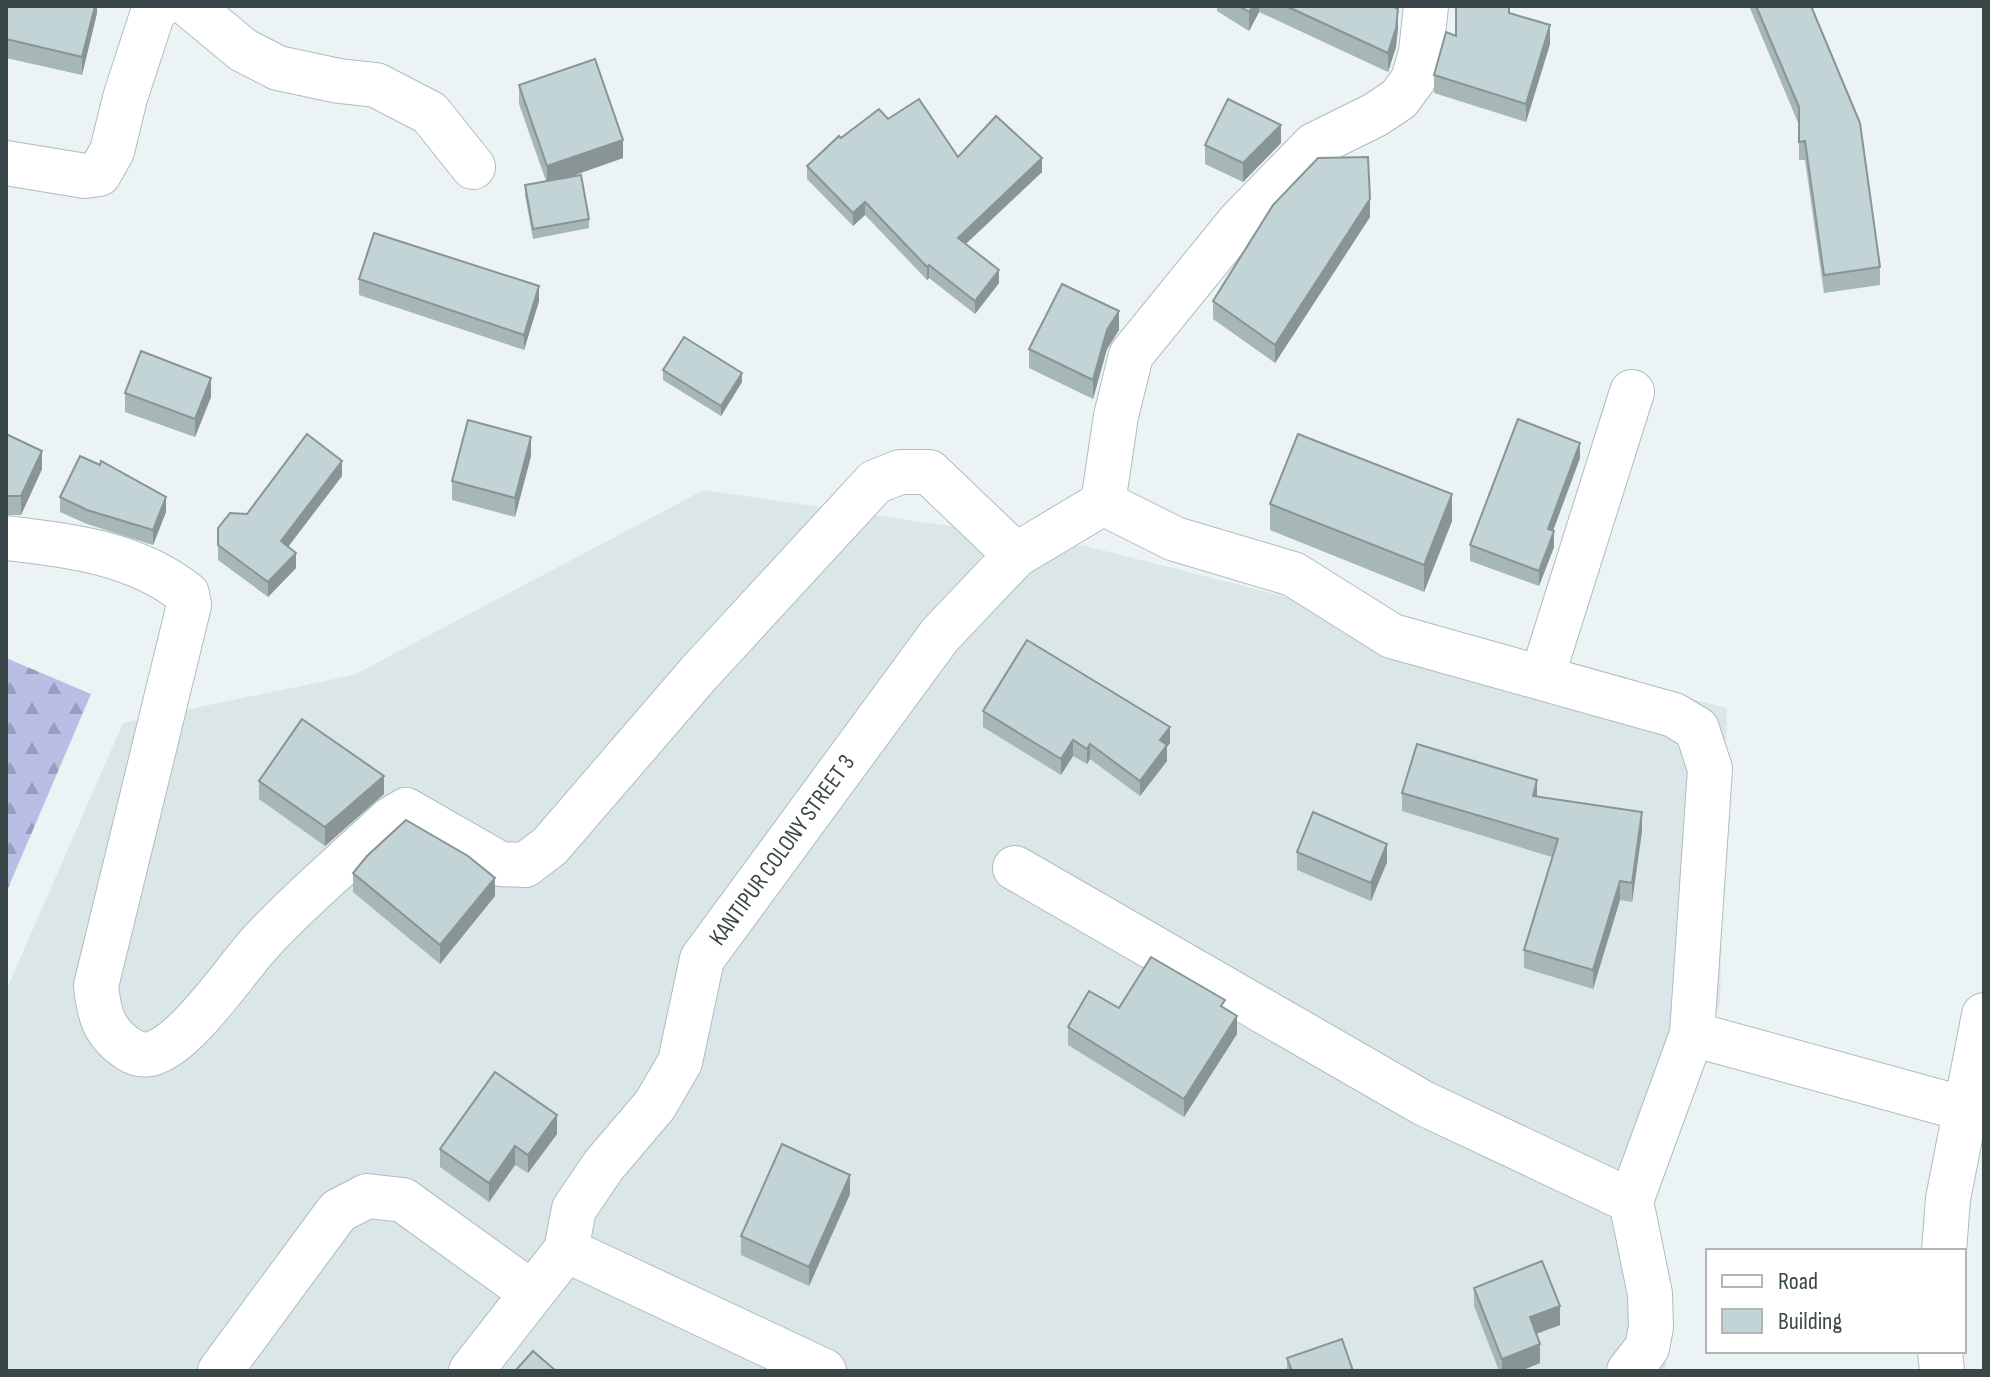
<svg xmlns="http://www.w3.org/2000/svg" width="1990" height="1377" viewBox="0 0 1990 1377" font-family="'Sofia Sans Condensed',sans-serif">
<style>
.residential{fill:#dae6e8}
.forest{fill:url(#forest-firs)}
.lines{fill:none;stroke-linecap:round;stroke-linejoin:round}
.minor-casing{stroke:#afbdbf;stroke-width:46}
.minor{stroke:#fff;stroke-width:44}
.wall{fill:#a7b6b7}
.shaded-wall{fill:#889495}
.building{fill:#c2d4d5;stroke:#889495;stroke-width:2}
.labels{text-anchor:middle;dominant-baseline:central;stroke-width:7;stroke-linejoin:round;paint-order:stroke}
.street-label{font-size:24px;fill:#3a4748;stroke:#fff}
</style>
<defs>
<pattern id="forest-firs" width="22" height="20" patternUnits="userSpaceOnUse" patternTransform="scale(2)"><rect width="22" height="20" fill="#b8bee4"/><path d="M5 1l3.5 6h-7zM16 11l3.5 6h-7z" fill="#979cbb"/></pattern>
</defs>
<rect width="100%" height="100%" fill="#ebf3f4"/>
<path class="residential" d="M704 490 1085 546 1727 708 1720 1003 1646 1192 1667 1371H6V991L123 723 354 675Z"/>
<path class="forest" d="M6 658 91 694 6 893Z"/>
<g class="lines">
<g class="minor-casing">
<g id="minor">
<path d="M190 6 243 50 278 68 339 81 376 85 430 113 473 167"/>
<path d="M6 163 85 176 99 174 112 151 125 98 153 12 160 6"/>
<path d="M1103 503 1116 416 1131 355 1239 222 1314 145 1375 115 1399 99 1413 80 1421 52 1426 6"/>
<path d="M6 538C69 545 136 553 187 594L189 605 96 986C99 1013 103 1032 127 1048 134 1053 141 1056 150 1054 186 1046 235 970 261 942 301 898 348 860 391 819L406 810 500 864 525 865 550 846 699 673 875 482 900 472H929L1016 555 1103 503 1175 539 1293 574 1392 636 1674 715 1697 729 1710 769 1692 1034 1965 1109"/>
<path d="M1542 677 1632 392"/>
<path d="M1015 868 1423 1103 1631 1201"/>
<path d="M566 1250 824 1371"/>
<path d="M1944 1251 1948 1199 1984 1015"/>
<path d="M1940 1351 1942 1371"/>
<path d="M220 1371 338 1211 367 1196 403 1200 532 1293"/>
<path d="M471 1371 566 1250 574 1209 604 1165 655 1105 680 1062 702 959 940 635 1016 555"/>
<path d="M1629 1371 1647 1348 1651 1327 1650 1294 1631 1201 1692 1034"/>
</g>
</g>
<use href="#minor" class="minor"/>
</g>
<g class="wall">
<path d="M6 6H97V13L82 75 6 58Z"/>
<path d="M1217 6H1392L1398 28 1396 47 1388 72 1259 12 1249 31 1217 11Z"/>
<path d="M1749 6H1811L1880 267V285L1824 293 1805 160H1799V125Z"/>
<path d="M1509 13 1550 44 1526 122 1434 93V75L1456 36Z"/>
<path d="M519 85 623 158 568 177 589 219V228L533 239 525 195V185L546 181 519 104Z"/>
<path d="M888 119 958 157 1042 172 966 244 999 283 975 314 929 278 927 280 865 215 853 226 807 179V166L841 138Z"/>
<path d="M1281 143 1243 182 1205 164V145Z"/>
<path d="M1370 217 1275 363 1213 319V301Z"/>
<path d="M359 279 539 301 524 350 359 295Z"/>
<path d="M1119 330 1107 349 1093 399 1029 368V349Z"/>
<path d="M663 370 742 382 721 416 663 380Z"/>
<path d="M125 393 211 397 195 437 125 412Z"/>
<path d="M6 434 42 469 21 515H6Z"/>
<path d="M531 456 515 517 452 500V481Z"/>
<path d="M1580 458 1553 531 1554 547 1539 586 1470 561V545Z"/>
<path d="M342 476 288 547 296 568 268 597 218 560V528L247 514Z"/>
<path d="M60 497 166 512 153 545 87 524 60 512Z"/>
<path d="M1270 504 1452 521 1424 592 1270 530Z"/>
<path d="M983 711 1170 743 1167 747V761L1140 796 1090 759 1087 764 1073 756 1061 775 983 727Z"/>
<path d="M259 781 384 794 325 846 259 799Z"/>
<path d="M1402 793 1537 797 1642 831 1632 902 1620 900 1593 989 1524 968V950L1552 857 1402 811Z"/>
<path d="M1297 852 1387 862 1371 901 1297 870Z"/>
<path d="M353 873 495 896 440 964 353 892Z"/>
<path d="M1119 1008H1225L1237 1034 1184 1117 1068 1045V1027Z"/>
<path d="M557 1134 528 1173 515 1165 489 1202 440 1167V1149Z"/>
<path d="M850 1194 809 1286 741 1255V1236Z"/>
<path d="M1474 1288 1560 1325 1536 1334 1540 1363 1520 1371H1499L1474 1306Z"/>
<path d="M1287 1358 1353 1371H1287Z"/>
</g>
<g class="shaded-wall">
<path d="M95 6H97V13L82 75V57Z"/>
<path d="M1253 6H1259V12L1249 31V12Z"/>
<path d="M1398 9V28L1396 47 1388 72V53Z"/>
<path d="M1550 25V44L1526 122V104Z"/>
<path d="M1281 125V143L1243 182V163Z"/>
<path d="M623 140V158L547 185V166Z"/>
<path d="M1042 158V172L958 251V238Z"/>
<path d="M1370 199V217L1275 363V345Z"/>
<path d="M865 202V215L853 226V213Z"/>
<path d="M929 265V278L927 280V267Z"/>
<path d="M999 270V283L975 314V301Z"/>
<path d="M539 286V301L524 350V335Z"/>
<path d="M1119 311V330L1107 349 1093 399V380L1107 330Z"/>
<path d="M742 373V382L721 416V406Z"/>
<path d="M211 378V397L195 437V419Z"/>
<path d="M531 437V456L515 517V498Z"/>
<path d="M1580 443V458L1548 544V529Z"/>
<path d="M42 451V469L21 515V496Z"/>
<path d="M342 461V476L281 556V541Z"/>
<path d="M1452 494V521L1424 592V565Z"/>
<path d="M166 497V512L153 545V530Z"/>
<path d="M1554 531V547L1539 586V571Z"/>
<path d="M296 553V568L268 597V582Z"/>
<path d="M1170 727V743L1167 747V761L1140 796V781L1160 740Z"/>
<path d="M1073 740V756L1061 775V759Z"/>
<path d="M1090 744V759L1087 764V749Z"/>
<path d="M384 776V794L325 846V827Z"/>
<path d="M1537 780V799L1533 796Z"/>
<path d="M1642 812V831L1632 902V883Z"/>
<path d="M1387 844V862L1371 901V883Z"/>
<path d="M495 878V896L440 964V945Z"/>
<path d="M1620 881V900L1593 989V970Z"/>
<path d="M1237 1016V1034L1184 1117V1099Z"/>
<path d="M557 1115V1134L528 1173V1155Z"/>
<path d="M515 1146V1165L489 1202V1183Z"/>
<path d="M850 1175V1194L809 1286V1267Z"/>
<path d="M1560 1306V1325L1530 1336V1317Z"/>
<path d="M1540 1344V1363L1520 1371H1502V1359Z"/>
</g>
<g class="building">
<path d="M6 6H95L82 57 6 39Z"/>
<path d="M1239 6H1253L1249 12Z"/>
<path d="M1286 6H1392L1398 9 1396 28 1388 53Z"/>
<path d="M1456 6H1509V13L1550 25 1526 104 1434 75 1446 32 1456 36Z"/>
<path d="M1756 6H1811L1860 123 1880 267 1824 275 1805 141 1799 142V107Z"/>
<path d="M595 59 623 140 547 166 519 85Z"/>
<path d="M919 99 958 157 996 116 1042 158 958 238 999 270 975 301 929 265 927 267 865 202 853 213 807 166 839 136 841 138 879 109 888 119Z"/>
<path d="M1228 99 1281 125 1243 163 1205 145Z"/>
<path d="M1368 157 1370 199 1275 345 1213 301 1273 205 1318 158Z"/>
<path d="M581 175 589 219 533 229 525 185Z"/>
<path d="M374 233 539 286 524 335 359 279Z"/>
<path d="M1062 284 1119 311 1107 330 1093 380 1029 349Z"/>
<path d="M684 337 742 373 721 406 663 370Z"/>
<path d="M141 351 211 378 195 419 125 393Z"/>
<path d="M1518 419 1580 443 1548 529 1554 531 1539 571 1470 545Z"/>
<path d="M468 420 531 437 515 498 452 481Z"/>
<path d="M6 434 42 451 21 496H6Z"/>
<path d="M307 434 342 461 281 541 296 553 268 582 218 545V528L230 513 247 514Z"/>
<path d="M1298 434 1452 494 1424 565 1270 504Z"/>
<path d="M80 456 100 465 101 461 166 497 153 530 87 510 60 497Z"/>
<path d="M1027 640 1170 727 1160 740 1167 745 1140 781 1090 744 1087 749 1073 740 1061 759 983 711Z"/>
<path d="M302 719 384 776 325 827 259 781Z"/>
<path d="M1417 744 1537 780 1533 796 1642 812 1632 883 1620 881 1593 970 1524 950 1558 839 1402 793Z"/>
<path d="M1313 812 1387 844 1371 883 1297 852Z"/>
<path d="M406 820 468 856 495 878 440 945 353 873 367 856Z"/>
<path d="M1151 957 1225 1000 1221 1006 1237 1016 1184 1099 1068 1027 1089 991 1119 1008Z"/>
<path d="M495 1072 557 1115 528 1155 515 1146 489 1183 440 1149Z"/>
<path d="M782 1144 850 1175 809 1267 741 1236Z"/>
<path d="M1542 1261 1560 1306 1530 1317 1540 1344 1502 1359 1474 1288Z"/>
<path d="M1342 1339 1353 1371H1292L1287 1358Z"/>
<path d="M533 1351 556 1371H515Z"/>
</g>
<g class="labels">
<g class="street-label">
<text transform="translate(782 850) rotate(-54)">KANTIPUR COLONY STREET 3</text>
</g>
</g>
<rect width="1990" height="1377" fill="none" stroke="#3a4748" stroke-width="16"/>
<rect x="1706" y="1249" width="260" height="104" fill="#ffffff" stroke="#b0b5b6" stroke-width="2"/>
<rect x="1722" y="1275" width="40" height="12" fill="#ffffff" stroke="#b0b5b6" stroke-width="2"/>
<text x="1778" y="1289" font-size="24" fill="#3a4748">Road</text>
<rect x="1722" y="1309" width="40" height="24" fill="#c2d4d5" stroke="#b0b5b6" stroke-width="2"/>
<text x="1778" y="1329" font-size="24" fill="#3a4748">Building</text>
</svg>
